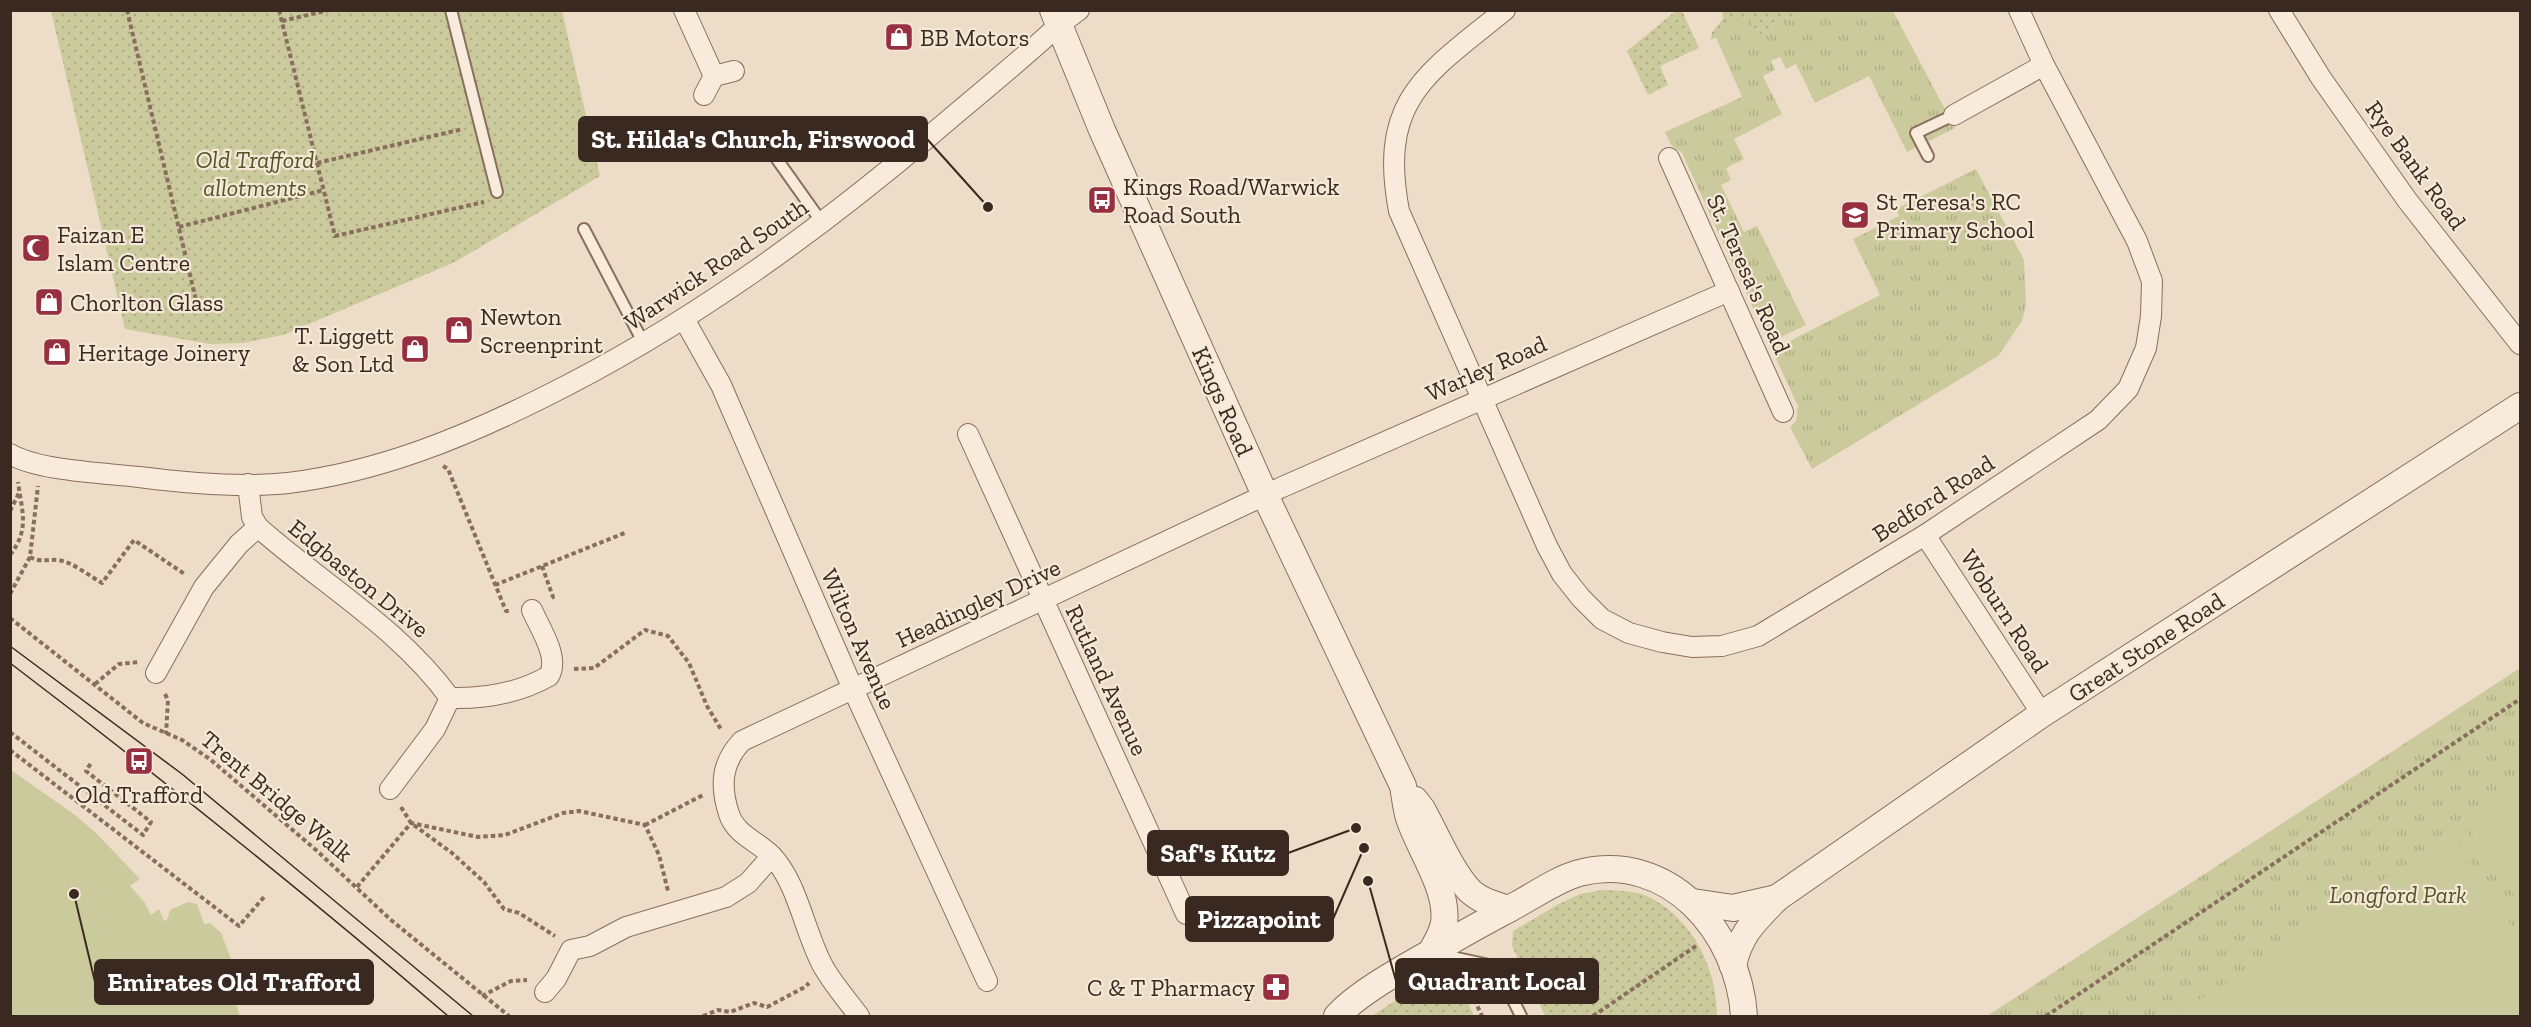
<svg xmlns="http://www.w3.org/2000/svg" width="2531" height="1027" viewBox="0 0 2531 1027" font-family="'Zilla Slab',serif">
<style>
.grass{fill:url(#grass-dots)}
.park{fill:url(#park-tufts)}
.pitch{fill:#cbca9c}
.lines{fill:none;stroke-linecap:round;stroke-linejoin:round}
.service-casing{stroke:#896e5d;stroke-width:14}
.minor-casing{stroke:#896e5d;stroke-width:22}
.tertiary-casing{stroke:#896e5d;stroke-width:28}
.path{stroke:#896e5d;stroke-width:4;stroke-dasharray:4.5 3;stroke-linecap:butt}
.service{stroke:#f8ebdb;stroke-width:10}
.minor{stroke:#f8ebdb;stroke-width:20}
.tertiary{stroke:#f8ebdb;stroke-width:26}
.tram{stroke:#3a2920;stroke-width:1.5}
.labels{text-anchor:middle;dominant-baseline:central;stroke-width:4.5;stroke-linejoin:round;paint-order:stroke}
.poi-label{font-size:24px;fill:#3a2920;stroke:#f5e8d7;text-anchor:start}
.park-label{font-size:24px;font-style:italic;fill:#515528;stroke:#f5e8d7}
.street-label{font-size:24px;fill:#3a2920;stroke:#f5e8d7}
.leader{fill:none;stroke:#3a2920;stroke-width:2}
.callout-dot{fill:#3a2920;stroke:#f5e8d7;stroke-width:2}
.callout{fill:#3a2920;stroke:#3a2920;stroke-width:2}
.callout-label{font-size:26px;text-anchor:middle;font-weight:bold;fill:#fff}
</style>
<defs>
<pattern id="grass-dots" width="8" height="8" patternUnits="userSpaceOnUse" patternTransform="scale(1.5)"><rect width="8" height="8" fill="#cbca9c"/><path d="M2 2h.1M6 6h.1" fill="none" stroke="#afae86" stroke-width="1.8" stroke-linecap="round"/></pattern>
<pattern id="park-tufts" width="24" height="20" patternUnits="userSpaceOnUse" patternTransform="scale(1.5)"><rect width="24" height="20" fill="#cbca9c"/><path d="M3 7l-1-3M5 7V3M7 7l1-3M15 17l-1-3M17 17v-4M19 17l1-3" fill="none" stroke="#afae86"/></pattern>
</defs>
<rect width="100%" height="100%" fill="#edddc8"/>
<g class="grass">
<path d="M1677 10 1682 11 1699 48 1660 66 1668 85 1648 95 1627 51Z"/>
<path d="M51 11H562L600 176 455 262 283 335 243 343 210 344 125 329Z"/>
<path d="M1722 11H1809L1757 36 1715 33 1717 37 1711 40 1712 32 1723 19Z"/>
<path d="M1603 890C1618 891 1635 890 1649 897 1693 919 1717 969 1717 1016H1545L1512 946 1513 931 1557 905 1580 894Z"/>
<path d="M1440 974C1460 976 1467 1001 1474 1016H1372L1430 977Z"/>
</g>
<g class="park">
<path d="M1809 10 1893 11 1955 128 1907 152 1869 76 1815 103 1796 64 1786 69 1780 57 1771 61 1775 70 1763 76 1782 114 1734 139 1744 159 1726 168 1731 180 1721 185 1744 232 1757 226 1806 325 1769 343 1682 153 1671 145 1665 132 1742 97 1714 33 1747 15 1757 36Z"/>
<path d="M1976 169 2024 260 2026 305 2022 321 1998 356 1812 469 1790 427 1796 421 1798 406 1772 350 1880 295 1853 239 1899 216 1896 209Z"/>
<path d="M2520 668V1016H1987Z"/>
</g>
<g class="pitch">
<path d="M11 770 75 815 96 833 140 879 130 886 145 903 151 915 159 909 164 921 167 920 170 910 188 902 197 904 204 924 210 923 221 933 231 959 221 963 240 1016H11Z"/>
<path d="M2520 789V905L2467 826Z"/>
<path d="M2452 835 2520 938V1016H2174Z"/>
</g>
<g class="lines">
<g class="service-casing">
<g id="service">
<path d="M451 10 497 192"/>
<path d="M752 124 823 224"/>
<path d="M1928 156 1916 133 1954 115"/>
<path d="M584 229 644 344"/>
<path d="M1438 954 1489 965 1498 970 1521 1016"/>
</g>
</g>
<g class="minor-casing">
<g id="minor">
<path d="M684 10 714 76"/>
<path d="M1505 10C1426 74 1378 99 1399 211L1547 546 1562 574 1581 598 1602 619 1629 633 1662 642 1692 647 1722 646 1758 636 1925 535 2098 420 2128 389 2146 348 2151 316 2152 281 2137 241 2044 65 2019 10"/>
<path d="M2279 10 2321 78 2407 200 2520 344"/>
<path d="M704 95 714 76 734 71"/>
<path d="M1954 115 2044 65"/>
<path d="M1669 158 1783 412"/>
<path d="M684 319 721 385 853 689 987 981"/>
<path d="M968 434 1186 914"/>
<path d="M10 454C39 471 105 473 139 477 186 483 242 488 288 483 378 472 462 438 542 398 684 328 811 236 932 134 974 98 1018 63 1059 25L1079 10"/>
<path d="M248 484 252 517 258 527C322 584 398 627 450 698 484 699 519 693 549 676 560 657 540 629 532 610"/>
<path d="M1925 535 2042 714"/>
<path d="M156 673 204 587 239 544 258 527"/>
<path d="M390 789 435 729 450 698"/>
<path d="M545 992 556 979 571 950 590 946 626 927 726 897 748 883 772 856"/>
<path d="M859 1016C847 1000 834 985 824 968 805 935 798 882 771 855 757 841 736 835 729 814 720 786 721 763 742 741L1280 488 1729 291"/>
</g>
</g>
<g class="tertiary-casing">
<g id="tertiary">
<path d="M1053 10 1102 130 1265 495 1403 786C1405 797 1406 808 1409 818 1419 849 1449 890 1444 923 1442 934 1436 943 1431 952"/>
<path d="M1415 800 1422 809C1436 834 1451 871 1470 891 1481 901 1495 905 1509 909"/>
<path d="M1693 902 1733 908 1777 898"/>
<path d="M1733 966C1740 933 1755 921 1777 898L2042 714 2520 406"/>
<path d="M1337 1016C1363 988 1417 961 1451 941 1473 928 1496 916 1518 904 1538 893 1558 879 1579 873 1669 850 1739 933 1744 1016"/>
</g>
</g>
<g class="path">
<path d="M127 10 196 300"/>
<path d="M279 10 335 236 484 202"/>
<path d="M282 21 329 10"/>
<path d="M317 163 463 129"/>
<path d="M179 227 324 190"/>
<path d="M443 466 448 469 506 611H510"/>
<path d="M10 511 19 493"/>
<path d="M10 555C30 529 22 512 18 482"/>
<path d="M30 557C41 563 47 559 58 560 73 562 89 576 102 583L134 540 186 575"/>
<path d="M542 566 553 597 550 599"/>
<path d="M495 585 627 532"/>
<path d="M10 594 30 557 38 486"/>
<path d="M10 618 143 723 182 740 211 760 316 850 391 920 509 1016"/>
<path d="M574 669 594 668 645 630 668 636 689 663 707 706 722 731"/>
<path d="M95 684 119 664 139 662"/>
<path d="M165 694 168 700 166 734"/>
<path d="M10 732 143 835 151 822 86 771 91 763"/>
<path d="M10 750 239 926 264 897"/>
<path d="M401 807 411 823 452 853 484 882 504 909 519 913 555 936"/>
<path d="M645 825 703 795"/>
<path d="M357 887 411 823 478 837 505 835 563 813 579 811 645 825 659 855 668 891"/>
<path d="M1468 986 1482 1016"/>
<path d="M482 996 511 981 527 980"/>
<path d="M703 1016 718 1010 730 1012 754 1003 767 1007 805 987 809 983"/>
<path d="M1593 1016 1696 946"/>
<path d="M2046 1016 2520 699"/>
</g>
<use href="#service" class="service"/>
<use href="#minor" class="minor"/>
<use href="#tertiary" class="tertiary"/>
<g class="tram">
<path d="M10 646 182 774 473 1016"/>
<path d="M10 663C160 777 306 894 448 1016"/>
</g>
</g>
<defs>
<g id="shop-square" transform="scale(1.5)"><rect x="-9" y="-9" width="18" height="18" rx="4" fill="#962f3f" stroke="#f5e8d7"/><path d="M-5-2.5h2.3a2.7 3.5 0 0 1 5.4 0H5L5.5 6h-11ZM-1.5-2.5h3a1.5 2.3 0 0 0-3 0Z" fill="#fff"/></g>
<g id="bus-square" transform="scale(1.5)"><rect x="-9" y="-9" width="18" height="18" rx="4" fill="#962f3f" stroke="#f5e8d7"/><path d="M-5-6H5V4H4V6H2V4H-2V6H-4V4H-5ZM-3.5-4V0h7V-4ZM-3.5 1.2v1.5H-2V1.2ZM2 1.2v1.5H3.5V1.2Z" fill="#fff"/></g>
<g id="school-square" transform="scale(1.5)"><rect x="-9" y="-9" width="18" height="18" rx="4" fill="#962f3f" stroke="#f5e8d7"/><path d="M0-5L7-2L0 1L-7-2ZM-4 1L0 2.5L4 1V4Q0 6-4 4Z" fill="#fff"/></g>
<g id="mosque-square" transform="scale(1.5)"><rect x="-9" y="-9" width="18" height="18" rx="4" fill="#962f3f" stroke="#f5e8d7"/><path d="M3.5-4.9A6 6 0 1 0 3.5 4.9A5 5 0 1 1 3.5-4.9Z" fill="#fff"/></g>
<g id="pharmacy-square" transform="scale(1.5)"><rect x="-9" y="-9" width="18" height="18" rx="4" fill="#962f3f" stroke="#f5e8d7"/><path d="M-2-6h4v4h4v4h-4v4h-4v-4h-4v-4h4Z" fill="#fff"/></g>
</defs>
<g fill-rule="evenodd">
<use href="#shop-square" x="899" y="37"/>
<use href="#bus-square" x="1102" y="200"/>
<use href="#school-square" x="1855" y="215"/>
<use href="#mosque-square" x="36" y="248"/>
<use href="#shop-square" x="49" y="302"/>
<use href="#shop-square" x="459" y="330"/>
<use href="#shop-square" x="415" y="349"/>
<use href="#shop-square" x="57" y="352"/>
<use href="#bus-square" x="139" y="761"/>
<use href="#pharmacy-square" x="1276" y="987"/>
</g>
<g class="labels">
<g class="poi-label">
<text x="920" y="37">BB Motors</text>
<text x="1123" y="186">Kings Road/Warwick<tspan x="1123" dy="28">Road South</tspan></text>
<text x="1876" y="201">St Teresa's RC<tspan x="1876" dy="28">Primary School</tspan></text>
<text x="57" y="234">Faizan E<tspan x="57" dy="28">Islam Centre</tspan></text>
<text x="70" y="302">Chorlton Glass</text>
<text x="480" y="316">Newton<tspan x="480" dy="28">Screenprint</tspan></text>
<text x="394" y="335" text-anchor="end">T. Liggett<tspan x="394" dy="28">&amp; Son Ltd</tspan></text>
<text x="78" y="352">Heritage Joinery</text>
<text x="139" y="794" text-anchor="middle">Old Trafford</text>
<text x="1255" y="987" text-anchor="end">C &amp; T Pharmacy</text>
</g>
<g class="park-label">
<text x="255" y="159">Old Trafford<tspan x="255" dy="28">allotments</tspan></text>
<text x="2398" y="894">Longford Park</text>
</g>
<g class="street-label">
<text transform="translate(2416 165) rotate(54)">Rye Bank Road</text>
<text transform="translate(716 264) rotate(-34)">Warwick Road South</text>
<text transform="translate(1749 274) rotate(66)">St. Teresa's Road</text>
<text transform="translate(1486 368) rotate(-24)">Warley Road</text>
<text transform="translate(1223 401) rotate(66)">Kings Road</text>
<text transform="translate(1933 498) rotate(-33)">Bedford Road</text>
<text transform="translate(359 578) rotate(39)">Edgbaston Drive</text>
<text transform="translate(978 603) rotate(-25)">Headingley Drive</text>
<text transform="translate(2005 611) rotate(57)">Woburn Road</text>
<text transform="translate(859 639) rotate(66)">Wilton Avenue</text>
<text transform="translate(2146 647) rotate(-33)">Great Stone Road</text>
<text transform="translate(1107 680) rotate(65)">Rutland Avenue</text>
<text transform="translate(277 796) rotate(40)">Trent Bridge Walk</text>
</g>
</g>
<path class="leader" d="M988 207L927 139M1356 828L1288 853M1364 848L1333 919M1368 881L1396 981M74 894L95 982"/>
<g class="callout-dot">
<circle cx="988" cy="207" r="6"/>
<circle cx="1356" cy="828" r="6"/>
<circle cx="1364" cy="848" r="6"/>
<circle cx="1368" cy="881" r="6"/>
<circle cx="74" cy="894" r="6"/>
</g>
<g class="callout">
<rect x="579" y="117" width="348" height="44" rx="6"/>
<rect x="1148" y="831" width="140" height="44" rx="6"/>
<rect x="1186" y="897" width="147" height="44" rx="6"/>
<rect x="1396" y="959" width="202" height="44" rx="6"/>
<rect x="95" y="960" width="278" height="44" rx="6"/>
</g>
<g class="callout-label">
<text x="753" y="148">St. Hilda's Church, Firswood</text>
<text x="1218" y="862">Saf's Kutz</text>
<text x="1259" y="928">Pizzapoint</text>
<text x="1497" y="990">Quadrant Local</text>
<text x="234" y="991">Emirates Old Trafford</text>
</g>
<rect width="2531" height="1027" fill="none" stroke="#3a2920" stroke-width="24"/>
</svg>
